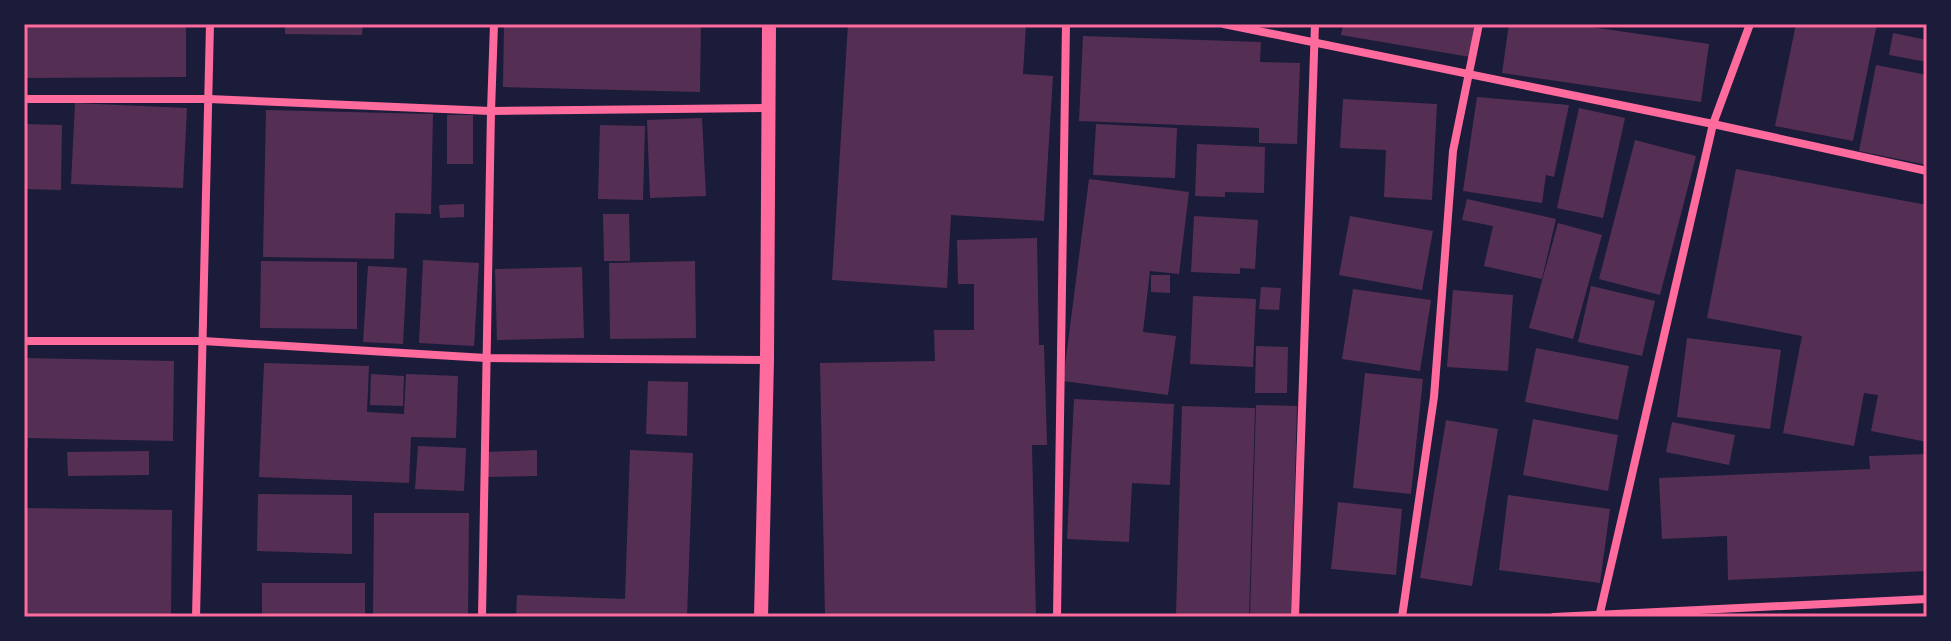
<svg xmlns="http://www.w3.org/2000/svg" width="1951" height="641" viewBox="0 0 1951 641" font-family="'PT Sans',sans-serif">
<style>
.building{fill:#542f53}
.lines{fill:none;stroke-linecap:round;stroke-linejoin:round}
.minor{stroke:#ff6b9d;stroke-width:8}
.tertiary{stroke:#ff6b9d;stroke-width:14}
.neatline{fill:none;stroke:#ff6b9d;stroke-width:3}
</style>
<rect width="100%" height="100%" fill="#1b1b3a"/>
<g class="building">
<path d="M24 24H186V77L24 78Z"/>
<path d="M285 24H363L362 35 285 34Z"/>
<path d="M504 24H701L700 92 503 87Z"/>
<path d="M848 24H1026L1023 74 1053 76 1044 221 951 215 947 288 832 280Z"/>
<path d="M1343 24H1476L1470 57 1341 35Z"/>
<path d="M1509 24H1570L1709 44 1701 102 1502 73Z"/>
<path d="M1796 24H1877L1853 141 1775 126Z"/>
<path d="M1893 33 1927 40V62L1889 55Z"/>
<path d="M1083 36 1261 42 1260 62 1300 63 1297 144 1259 143V128L1079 121Z"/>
<path d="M1876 65 1927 75V165L1859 151Z"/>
<path d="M1477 97 1569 105 1554 177 1546 175 1542 203 1463 191Z"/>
<path d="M1343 99 1437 104 1432 200 1384 197 1386 150 1340 148Z"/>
<path d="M75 103 187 108 183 188 71 184Z"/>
<path d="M1579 108 1625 118 1603 218 1557 208Z"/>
<path d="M266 110 433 114 431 214 395 213 394 259 263 257Z"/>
<rect x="447" y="115" width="26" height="49"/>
<path d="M702 118 706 196 650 198 647 120Z"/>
<path d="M24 124 62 125 61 190 24 189Z"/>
<path d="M1096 124 1177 128 1175 178 1093 175Z"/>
<path d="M600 125 645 126 643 200 598 199Z"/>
<path d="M1635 140 1696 156 1660 295 1599 279Z"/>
<path d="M1197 144 1265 147 1264 193 1225 192V197L1195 196Z"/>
<path d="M1736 169 1927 205V442L1871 431 1878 395 1864 393 1854 446 1783 433 1802 336 1707 318Z"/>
<path d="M1089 179 1189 192 1179 274 1150 271 1143 332 1176 336 1168 395 1063 381Z"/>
<path d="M1467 199 1556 219 1542 279 1484 266 1493 226 1462 220Z"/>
<path d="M464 204V217L440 218 439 205Z"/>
<path d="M603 214H629L630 261H604Z"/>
<path d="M1194 216 1258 220 1255 269 1240 268V274L1191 272Z"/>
<path d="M1350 216 1433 231 1422 290 1339 275Z"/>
<path d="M1558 223 1602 235 1573 339 1529 328Z"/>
<path d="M1037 238 1039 345H1044L1047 445H1032L1036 617H825L820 363 935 361 934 330H974V284H958L957 240Z"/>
<path d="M423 260 479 263 474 346 419 343Z"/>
<path d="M261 261 357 262V329L260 328Z"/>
<path d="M695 261 696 338 610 339 609 263Z"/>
<path d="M368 266 407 268 403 344 363 342Z"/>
<path d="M582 267 584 338 497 340 495 269Z"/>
<path d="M1151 275H1170V293L1151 292Z"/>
<path d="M1591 286 1655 301 1642 356 1578 342Z"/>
<path d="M1261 287 1281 288 1279 310 1259 309Z"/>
<path d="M1353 289 1431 300 1420 371 1342 359Z"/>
<path d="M1453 290 1513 295 1508 371 1447 367Z"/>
<path d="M1193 296 1256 299 1253 367 1190 364Z"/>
<path d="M1687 338 1781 350 1770 429 1677 417Z"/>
<path d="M1256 346 1288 347 1287 393H1255Z"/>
<path d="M1536 348 1629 366 1618 420 1525 402Z"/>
<path d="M24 358 174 361 173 441 28 438V448H24Z"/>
<path d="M264 363 369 366 367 412 404 414 406 374 458 376 456 438 411 437 409 483 259 477Z"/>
<path d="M1365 373 1423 379 1411 494 1353 488Z"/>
<path d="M371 374 404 376 403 406 370 405Z"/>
<path d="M648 381 688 382 687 436 646 434Z"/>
<path d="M1074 399 1174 404 1170 485 1132 483 1129 542 1067 539Z"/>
<path d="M1256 405 1297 406 1291 617H1250Z"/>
<path d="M1182 406 1255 408 1249 617 1176 616Z"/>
<path d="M1533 419 1618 435 1608 491 1523 475Z"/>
<path d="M1446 420 1498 429 1472 586 1420 578Z"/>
<path d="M1672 422 1735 435 1729 465 1666 452Z"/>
<path d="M418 446 466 448 464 491 415 489Z"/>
<path d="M537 450V476L488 477 487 452Z"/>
<path d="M630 450 693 453 687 617H516L517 595 625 599Z"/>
<path d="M149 451V475L68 476 67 452Z"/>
<path d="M1927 454V571L1728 580 1727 536 1662 539 1659 478 1870 469 1869 456Z"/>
<path d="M258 494 352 495V554L257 551Z"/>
<path d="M1508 495 1610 509 1600 583 1499 570Z"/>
<path d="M1338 502 1402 509 1396 575 1331 569Z"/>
<path d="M24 508 172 510 171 617H24Z"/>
<path d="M374 513H469L468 617H373Z"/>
<rect x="262" y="583" width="103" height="34"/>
</g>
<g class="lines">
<g class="minor">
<path d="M1224 24 1713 124 1927 171"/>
<path d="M24 99H209L491 111 767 108"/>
<path d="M24 341H203L486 358 767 360"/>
<path d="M196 617 210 24"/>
<path d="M482 617 491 111 494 24"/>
<path d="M1057 617 1066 24"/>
<path d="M1295 617 1315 24"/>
<path d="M1402 617 1434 397 1453 151 1479 24"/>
<path d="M1554 617 1927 599"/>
<path d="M1599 617 1713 124 1750 24"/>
</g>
<path class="tertiary" d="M761 617 767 360 769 24"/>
</g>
<rect width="1951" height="641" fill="none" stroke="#1b1b3a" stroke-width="52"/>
<rect x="26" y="26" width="1899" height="589" class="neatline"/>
</svg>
